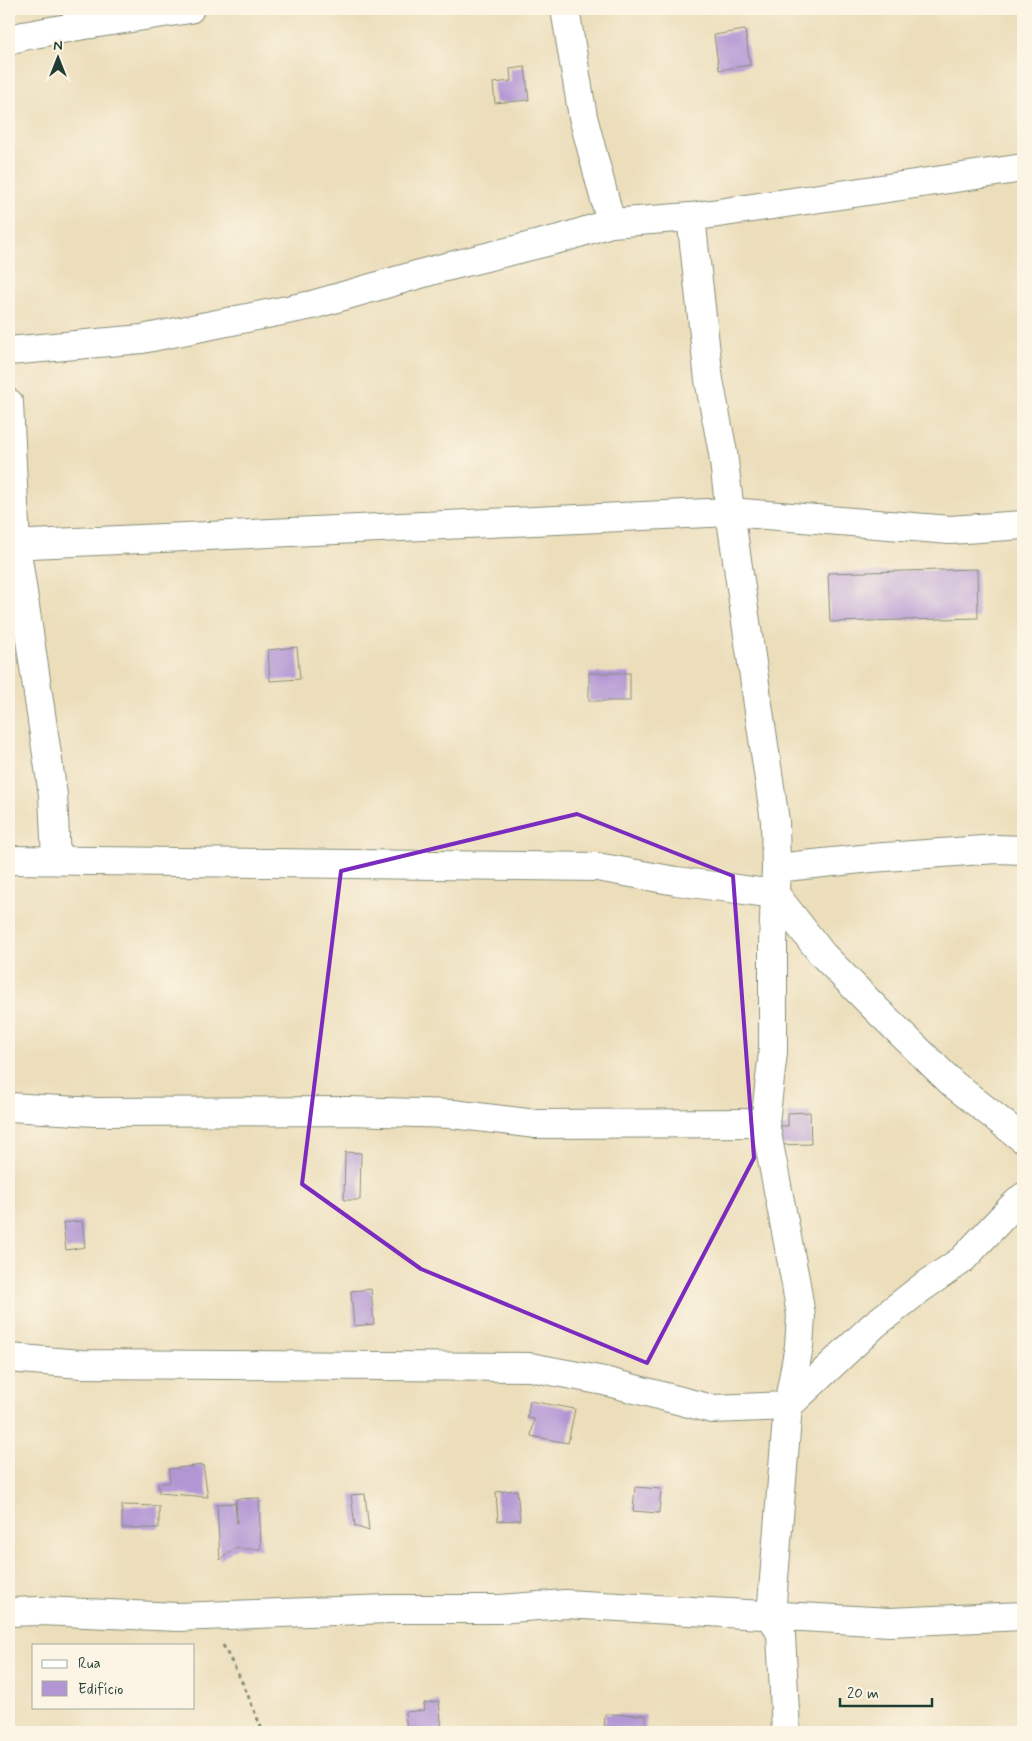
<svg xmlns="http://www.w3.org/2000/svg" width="1032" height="1741" viewBox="0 0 1032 1741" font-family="Mynerve,sans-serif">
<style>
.building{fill:#b296d4}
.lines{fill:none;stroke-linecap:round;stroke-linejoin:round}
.minor-casing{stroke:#868e78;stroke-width:30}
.path{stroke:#868e78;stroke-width:3;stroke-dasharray:4 4;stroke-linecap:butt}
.minor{stroke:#fff;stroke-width:28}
.marked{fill:none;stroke:#7b2cbf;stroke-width:4;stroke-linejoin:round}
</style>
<rect width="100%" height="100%" fill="#fcf5e5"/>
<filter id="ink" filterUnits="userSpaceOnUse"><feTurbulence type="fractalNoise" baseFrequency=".02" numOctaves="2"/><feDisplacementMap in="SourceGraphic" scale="10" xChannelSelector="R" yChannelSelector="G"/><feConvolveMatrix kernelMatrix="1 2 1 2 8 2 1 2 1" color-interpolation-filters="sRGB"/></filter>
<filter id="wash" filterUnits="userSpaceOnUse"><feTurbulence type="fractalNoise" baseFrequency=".0096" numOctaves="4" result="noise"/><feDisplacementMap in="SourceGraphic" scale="20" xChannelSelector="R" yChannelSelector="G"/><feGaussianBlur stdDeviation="1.12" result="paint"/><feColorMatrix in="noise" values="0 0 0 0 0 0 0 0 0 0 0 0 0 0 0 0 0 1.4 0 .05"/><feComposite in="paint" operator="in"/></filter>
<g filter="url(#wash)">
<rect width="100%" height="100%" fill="#ecdebb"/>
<g id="blocks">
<g class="building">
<path d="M745 30 750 65 719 70 714 35Z"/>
<path d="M525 67 529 100 495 103 493 83 511 81 510 69Z"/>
<path d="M977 569 978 618 830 622 828 573Z"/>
<path d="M297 647 300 679 270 681 268 650Z"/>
<rect x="589" y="673" width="41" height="28"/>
<path d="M810 1112 811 1144 777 1145V1126H788V1113Z"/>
<path d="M345 1152 361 1153 360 1200H344Z"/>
<path d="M82 1221 85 1247 66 1250 63 1223Z"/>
<path d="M371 1289 374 1324 354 1326 351 1291Z"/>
<path d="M530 1401 575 1409 568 1443 531 1436 534 1419 527 1418Z"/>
<path d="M203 1465 208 1497 159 1493 158 1484 170 1482 169 1469Z"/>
<path d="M635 1487 661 1489 659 1513 633 1511Z"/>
<path d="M517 1490 520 1520 498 1521 496 1492Z"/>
<path d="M365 1494 369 1531 355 1526 351 1495Z"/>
<path d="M259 1498 261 1549H243L237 1547 220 1560 217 1504 235 1503 237 1523 236 1499Z"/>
<path d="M122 1505 159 1506V1528H122Z"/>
<path d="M439 1701 442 1730 407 1732 405 1712 425 1710 424 1703Z"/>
<path d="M605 1714 646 1715V1732H604Z"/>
</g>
</g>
</g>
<g filter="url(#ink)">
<use href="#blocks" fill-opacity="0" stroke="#868e78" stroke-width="1"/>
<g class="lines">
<g class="minor-casing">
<g id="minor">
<path d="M565 9 583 117 611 223"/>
<path d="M9 40 23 36 79 26 190 9"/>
<path d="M691 217 709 380 723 453 730 512 775 821 776 868 773 944V1052L765 1123 796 1284 801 1316 799 1346 788 1406 771 1615 781 1634 786 1732"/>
<path d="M9 351 142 339 312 305 434 270 563 238 611 223 691 217 1023 168"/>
<path d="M9 403 16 545 53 795 56 860"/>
<path d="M9 545 730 512 950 530 1023 525"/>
<path d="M9 860 597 867 676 881 775 894 822 954 877 1010 953 1084 1023 1139"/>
<path d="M776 868 871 858 997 849 1023 850"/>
<path d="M9 1107 95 1112 348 1111 453 1114 536 1124 765 1123"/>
<path d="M9 1358 81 1364 530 1367 604 1381 712 1409 788 1406 874 1325 920 1289 962 1260 1012 1207 1023 1197"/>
<path d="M9 1612 40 1611 178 1617 389 1609H499L565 1604 890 1622 1023 1616"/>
</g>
</g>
<path class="path" d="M223 1645 243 1684 263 1732"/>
<use href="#minor" class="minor"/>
</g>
</g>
<path class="marked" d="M577 814 733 876 754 1158 647 1363 421 1269 302 1184 341 871Z"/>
<rect width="1032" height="1741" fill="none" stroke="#fcf5e5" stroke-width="30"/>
<rect x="32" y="1644" width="162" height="65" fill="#fcf5e5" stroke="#a4ab9e"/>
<rect x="42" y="1660" width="25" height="8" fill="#ffffff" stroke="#a4ab9e"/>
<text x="78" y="1668" font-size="15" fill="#1f3d34">Rua</text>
<rect x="42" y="1681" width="25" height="15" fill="#b296d4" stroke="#a4ab9e"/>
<text x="78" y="1694" font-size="15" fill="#1f3d34">Edifício</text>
<g transform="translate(58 58)" stroke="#fcf5e5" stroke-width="4" paint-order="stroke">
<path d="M0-4L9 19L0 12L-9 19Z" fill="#1f3d34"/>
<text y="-8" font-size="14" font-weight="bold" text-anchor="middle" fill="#1f3d34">N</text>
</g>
<path d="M840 1698v8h92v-8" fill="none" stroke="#1f3d34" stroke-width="2.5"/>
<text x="847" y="1698" font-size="15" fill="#1f3d34" stroke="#fcf5e5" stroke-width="4" paint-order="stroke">20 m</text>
</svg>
